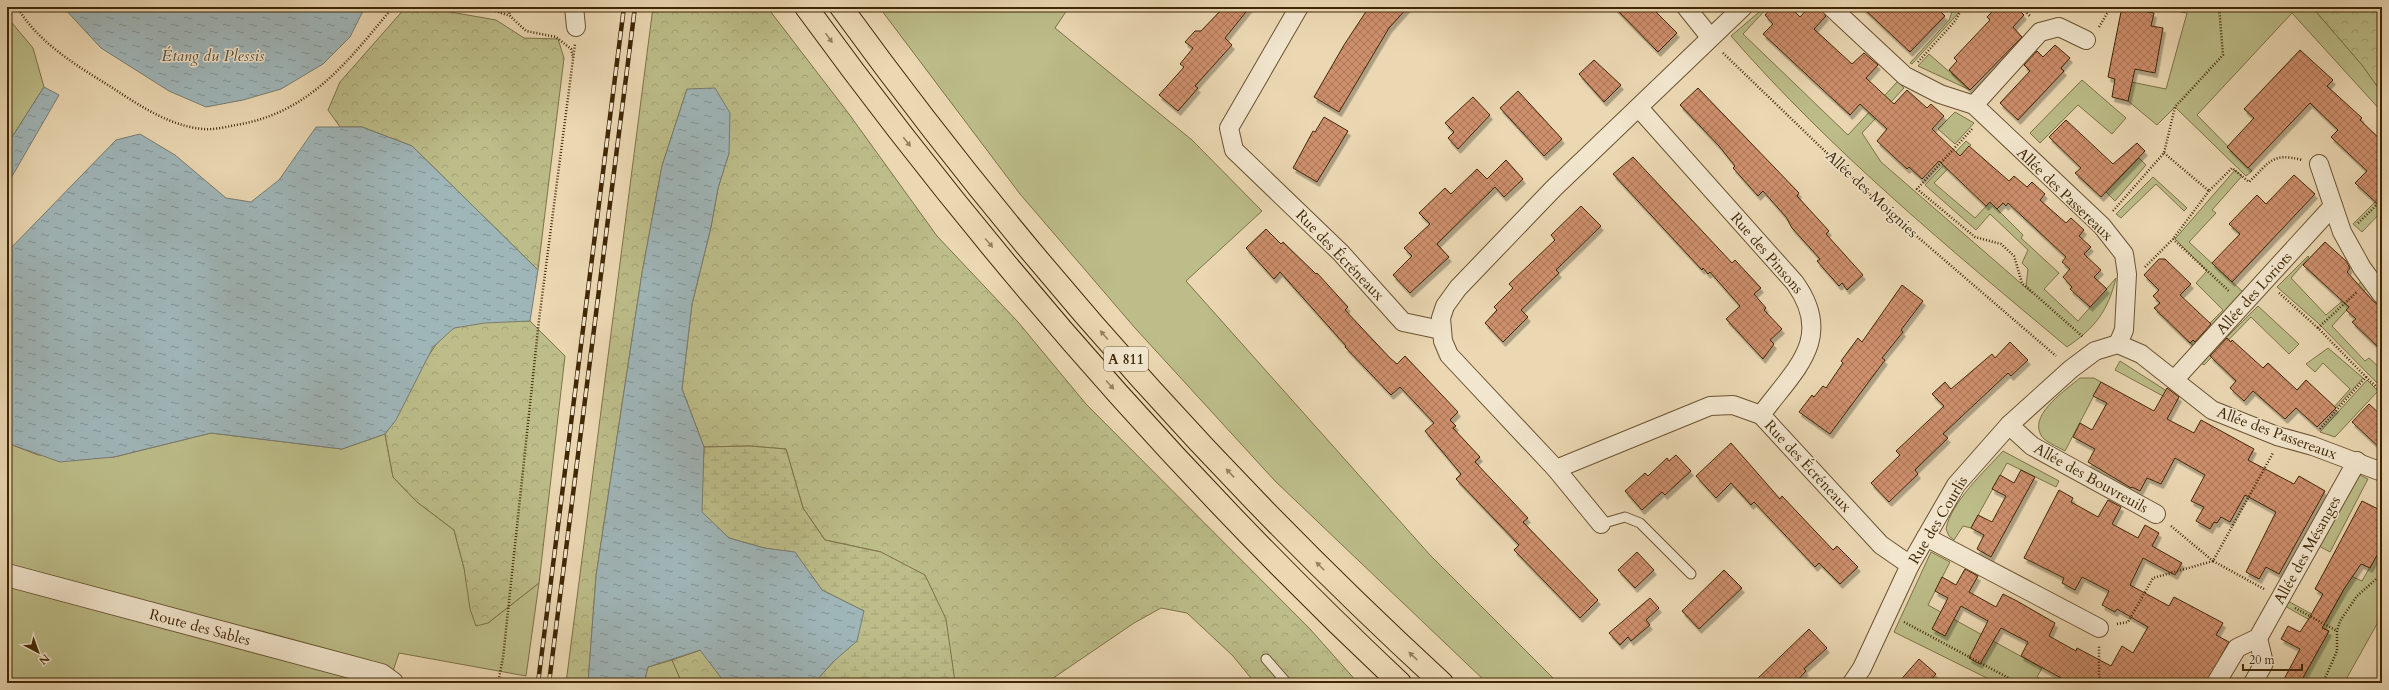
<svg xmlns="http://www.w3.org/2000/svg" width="2389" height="690" viewBox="0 0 2389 690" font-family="Cardo,serif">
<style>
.grass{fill:#bcbd89;stroke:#7e7247}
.forest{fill:url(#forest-crowns);stroke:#7e7247}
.wetland{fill:url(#wetland-marsh);stroke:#7e7247}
.water{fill:url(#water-ripples);stroke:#797d71}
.building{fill:url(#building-cross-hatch);stroke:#402705;filter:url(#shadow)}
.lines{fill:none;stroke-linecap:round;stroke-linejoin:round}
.service-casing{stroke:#6b5330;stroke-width:11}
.minor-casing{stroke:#6b5330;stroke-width:20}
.tertiary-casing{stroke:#6b5330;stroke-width:24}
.motorway-casing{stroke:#402705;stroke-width:24}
.path{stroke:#402705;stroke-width:2.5;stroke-dasharray:1 2;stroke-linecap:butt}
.service{stroke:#f2e6ce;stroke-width:9}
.minor{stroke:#f2e6ce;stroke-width:18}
.tertiary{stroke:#f2e6ce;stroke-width:22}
.motorway{stroke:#ebd8b3;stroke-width:22}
.rail-casing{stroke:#402705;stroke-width:4.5}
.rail{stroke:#f2e6ce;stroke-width:3;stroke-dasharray:9;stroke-linecap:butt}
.oneway{fill:#96805c}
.labels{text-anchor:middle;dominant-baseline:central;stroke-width:3;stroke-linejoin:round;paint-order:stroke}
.shield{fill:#f2e6ce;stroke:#756041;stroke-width:1}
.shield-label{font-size:14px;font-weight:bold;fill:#402705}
.street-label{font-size:15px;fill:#402705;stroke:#f2e6ce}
.water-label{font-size:16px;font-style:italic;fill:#584b32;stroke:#f2e6ce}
</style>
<defs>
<pattern id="forest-crowns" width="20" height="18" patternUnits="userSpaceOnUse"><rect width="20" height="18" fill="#bcbd89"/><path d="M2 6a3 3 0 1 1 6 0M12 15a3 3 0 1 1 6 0" fill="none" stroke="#a3a275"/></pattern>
<pattern id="wetland-marsh" width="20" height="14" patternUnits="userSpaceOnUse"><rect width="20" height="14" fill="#bcbd89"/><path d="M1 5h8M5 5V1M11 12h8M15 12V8" fill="none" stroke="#a3a275"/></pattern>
<pattern id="water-ripples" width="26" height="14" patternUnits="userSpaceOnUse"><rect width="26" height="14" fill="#9fb6b9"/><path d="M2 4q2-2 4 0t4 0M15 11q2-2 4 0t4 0" fill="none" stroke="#839494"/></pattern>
<pattern id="building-cross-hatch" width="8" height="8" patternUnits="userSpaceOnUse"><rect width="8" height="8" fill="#ce8f6d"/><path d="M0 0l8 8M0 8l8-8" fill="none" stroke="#a97558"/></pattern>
<filter id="shadow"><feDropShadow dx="2.5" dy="4.5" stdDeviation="0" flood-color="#0004"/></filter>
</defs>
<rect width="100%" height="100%" fill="#ebd8b3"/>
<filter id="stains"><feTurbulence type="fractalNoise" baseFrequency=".005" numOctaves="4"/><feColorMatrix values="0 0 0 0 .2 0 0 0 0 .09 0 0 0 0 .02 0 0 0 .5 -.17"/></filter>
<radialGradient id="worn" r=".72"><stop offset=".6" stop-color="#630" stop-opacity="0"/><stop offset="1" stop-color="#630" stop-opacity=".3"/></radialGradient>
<g class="grass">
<path d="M879 7H1069L1055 28 1192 140 1262 211 1186 281 1430 555 1558 683H1487L1275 481 1135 328 1020 194Z"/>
<path d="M1765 7H1768L1743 34 1848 135 1898 81 1904 88 1862 133 1881 162 2032 293 2026 286 2028 269 2022 263 2028 250 1990 214 1976 230 1925 185 1966 141 1971 145 1934 183 1975 218 1990 202 2023 235 2021 238 2059 273 2044 289 2078 321 2116 278C2108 311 2095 328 2067 347 1950 249 1832 152 1731 36Z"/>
<path d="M1954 7H1962V9L1912 64 1910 63 1949 20Z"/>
<path d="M2151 7H2312L2362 65 2382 93V112L2292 13 2197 115 2252 171 2246 176 2175 107 2157 125 2128 101 2131 82 2166 89 2187 13Z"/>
<path d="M7 17 33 48 44 87 7 145Z"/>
<path d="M1929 54 1970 90 1918 66Z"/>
<path d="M2082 80 2126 118 2112 134 2078 105 2040 143 2030 133Z"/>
<path d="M1955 112 1974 123 1955 144 1938 129Z"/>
<path d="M2139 158 2146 165 2115 201 2106 192Z"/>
<path d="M2235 170 2242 176 2212 210 2216 213 2189 242 2244 293 2194 346 2190 343 2223 310 2196 283 2207 271 2175 239Z"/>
<path d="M2153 177 2187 208 2184 211 2156 184 2121 218 2116 214Z"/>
<path d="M2382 195V211L2362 232 2353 224Z"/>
<path d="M2308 256 2309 257 2291 278 2326 315 2346 298 2367 275 2372 282 2332 326 2365 361 2369 358 2382 370V388L2318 323 2277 287Z"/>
<path d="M2258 306 2299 344 2289 354 2251 317 2204 365 2201 363Z"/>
<path d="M2328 348 2363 378 2336 408 2334 407 2350 389 2323 363 2315 372 2306 364Z"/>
<path d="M2120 361 2176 397 2174 402 2115 370Z"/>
<path d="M2080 378H2094L2101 382 2065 451C2057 446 2043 442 2040 433 2031 413 2067 389 2080 378Z"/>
<path d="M2367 380 2378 391 2335 437 2320 432Z"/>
<path d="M211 433 342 449 385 434 393 477 417 502 454 530 464 568 488 623 539 583 526 676 399 653 389 683H7V443L38 455 114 457Z"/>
<path d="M2003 451 2059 481 2056 487 2007 463 1971 528 1963 526 1954 540 1949 536 1946 529C1951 502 1985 471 2003 451Z"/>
<path d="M2358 474 2368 479 2330 552 2319 546Z"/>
<path d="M2382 546V615L2344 683H2310L2311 681 2303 678 2329 631 2285 606 2288 601 2326 622 2351 576 2362 581Z"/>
<path d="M1931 552 1950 562 1928 605 2042 668 2037 677 2047 683H1997L1894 632Z"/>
<path d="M672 660 682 683H644L648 667Z"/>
</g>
<g class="forest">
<path d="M406 7H422L496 20 524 38 558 39 564 58 538 270 412 146 362 127H340L328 110 340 82Z"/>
<path d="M653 7H767L849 114 937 236 1018 322 1086 404 1310 629 1358 683H1255L1233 656 1187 613 1161 608 1134 623 1046 683H954L950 652 881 552 825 540 803 508 786 449 749 446 704 447 682 389 692 304 711 227 718 188 729 153 687 89 662 166 642 273 596 576 588 683H566Z"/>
<path d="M2312 7H2382V93L2362 65Z"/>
<path d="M530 321 565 356 539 583 488 623 476 626 470 609 464 568 454 530 417 502 393 477 385 434C404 409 429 339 454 328 473 320 509 322 530 321Z"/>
<path d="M701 650 725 683H682L672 660Z"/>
</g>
<path class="wetland" d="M749 446 786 449 803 508 825 540 881 552 925 575 946 619 955 682 814 683 834 661 864 611 822 590 795 553 764 548 729 538 701 512 704 447Z"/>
<g class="water">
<path d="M63 7H365L350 37 323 64 281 89 243 100 206 107 169 91 101 48Z"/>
<path d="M44 87 59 95 7 185V145Z"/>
<path d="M715 88 730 113 729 153 718 188 711 227 692 304 682 389 704 447 702 512 729 538 764 548 795 552 822 590 864 611 857 641 834 661 814 683H725L700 650 648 667 644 683H588L596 576 642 273 662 166 687 89Z"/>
<path d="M316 127H362L412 146 538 270 530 321 485 323 454 328 433 347 396 420 385 434 342 449 211 433 114 457 60 462 7 443V252L116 140 140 134 175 155 226 198 251 202 279 180Z"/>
</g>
<g class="building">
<path d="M1224 7H1250L1225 38 1232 45 1195 86 1198 88 1178 111 1159 95 1184 67 1180 64 1193 48 1185 42 1195 31H1201Z"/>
<path d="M1369 7H1408L1389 28 1339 112 1314 97 1344 45Z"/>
<path d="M1614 7H1651L1677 33 1658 52Z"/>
<path d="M1772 7H1790L1800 17 1809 7H1821L1826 16 1814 29 1852 64 1864 53 1878 65 1866 78 1894 104 1907 90 1927 108 1931 104 1944 116 1932 129 1960 156 1969 146 2009 181 2014 176 2027 187 2032 182 2045 194 2040 200 2066 223 2071 218 2084 230 2079 236 2091 247 2084 254 2101 270 2094 277 2107 289 2090 307 2070 289 2072 287 2063 277 2070 269 2062 262 2066 257 2008 203 2006 206 2003 203 1997 209 1990 202 1986 206 1939 161 1922 179 1909 167 1907 169 1877 141 1887 129 1860 104 1850 115 1763 34 1773 24 1765 15Z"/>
<path d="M1862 7H1936L1945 16 1910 52Z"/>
<path d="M1997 7H2016L2024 15 2013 27 2022 37 1970 90 1949 70 1957 61 1954 58 1990 20 1987 17Z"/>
<path d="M2122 7 2154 13 2151 26 2163 28 2155 73 2135 69 2128 101 2112 97 2115 79 2108 77Z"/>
<path d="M2055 45 2070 58 2061 68 2064 71 2018 120 2000 103 2030 71 2024 65 2037 51 2043 57Z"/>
<path d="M2300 50 2333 80 2327 86 2362 118 2360 120 2382 141V208L2355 183 2367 171 2331 137 2338 130 2310 103 2248 168 2227 147 2254 118 2244 109Z"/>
<path d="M1594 60 1621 85 1604 102 1579 74Z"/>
<path d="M1698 88 1799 193 1797 196 1829 231 1826 234 1863 275 1847 290 1842 283 1839 286 1817 261 1820 259 1792 228 1786 217 1763 191 1758 196 1733 168 1735 166 1719 146 1680 105Z"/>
<path d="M1518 91 1562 139 1544 156 1500 108Z"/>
<path d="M1473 97 1490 115 1458 149 1448 138 1454 132 1445 123Z"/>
<path d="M1324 117 1348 131 1317 182 1293 168 1313 131 1315 132Z"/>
<path d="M2066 120 2113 164 2137 143 2145 151 2101 197 2075 173 2081 168 2049 137Z"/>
<path d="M1633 157 1732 263 1735 260 1761 288 1754 294 1766 308 1764 310 1782 329 1770 340 1774 344 1763 359 1726 319 1740 306 1710 272 1708 274 1703 268 1702 270 1613 174Z"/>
<path d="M1506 160 1523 179 1504 197 1495 187 1437 244 1449 257 1410 293 1393 275 1412 256 1404 248 1430 224 1419 213 1445 188 1451 194 1477 169 1487 179Z"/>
<path d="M2294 175 2315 194 2232 282 2212 263 2240 234 2229 224 2257 195 2266 204Z"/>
<path d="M1581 206 1601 226 1556 270 1559 273 1521 310 1528 317 1503 342 1485 323 1497 310 1494 307 1513 288 1509 284 1555 240 1551 235Z"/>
<path d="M1266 229 1281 244 1283 242 1316 274 1317 273 1348 307 1345 310 1390 358 1397 364 1405 356 1458 412 1450 420 1456 426 1453 428 1480 457 1475 462 1528 518 1523 522 1598 600 1580 618 1514 550 1519 545 1456 479 1461 474 1425 431 1434 423 1400 387 1391 395 1345 347 1346 346 1280 272 1274 279 1246 248Z"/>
<path d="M2325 242 2346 261 2350 268 2347 272 2374 302 2382 306V351L2352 322 2356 319 2346 310 2349 307 2303 265Z"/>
<path d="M2159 259H2165L2191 284 2180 295 2211 324 2195 342 2193 340 2190 343 2154 308 2160 303 2153 296 2159 290 2144 275Z"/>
<path d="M1902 285 1923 301 1901 330 1903 332 1882 358 1885 360 1830 434 1799 412 1812 395 1814 397 1823 386 1826 388 1843 363 1841 361 1858 338 1862 342Z"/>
<path d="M2227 338 2231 342 2232 340 2263 368 2268 363 2297 390 2306 380 2336 408 2317 427 2296 408 2285 419 2253 391 2244 401 2230 388 2236 381 2210 356Z"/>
<path d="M2010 342 2028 360 2011 376 2008 373 1943 434 1948 438 1915 470 1918 474 1889 502 1871 483 1900 455 1896 451 1944 406 1932 394 1945 382 1951 389 1992 354 1995 358Z"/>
<path d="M2101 382 2154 411 2167 388 2179 397 2167 419 2194 433 2201 420 2254 449 2248 460 2294 484 2299 476 2325 491 2279 574 2266 567 2259 579 2246 572 2276 512 2245 495 2230 522 2221 517 2217 523 2214 522 2210 529 2196 521 2204 507 2191 501 2205 475 2175 458 2161 484 2147 478 2140 491 2132 487 2131 488 2088 462 2095 449 2073 437 2080 423 2092 430 2107 403 2093 396Z"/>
<path d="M2369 404 2382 416V450L2352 422Z"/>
<path d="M1731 443 1780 499 1782 496 1833 550 1837 546 1858 567 1840 584 1819 563 1815 567 1754 502 1751 505 1731 483 1716 498 1696 476Z"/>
<path d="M1676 455 1691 471 1665 495 1662 492 1642 510 1625 491 1645 473 1648 476 1667 458 1669 461Z"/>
<path d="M2021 470 2035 477 1991 557 1977 549 1984 535 1971 528 1978 515 1992 522 2006 496 1992 489 2000 475 2014 483Z"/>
<path d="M2059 490 2073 498 2071 502 2098 517 2108 500 2121 507 2112 524 2138 538 2145 525 2159 533 2152 546 2182 563 2175 575 2143 558 2130 585 2169 606 2174 597 2223 623 2216 635 2229 642 2206 683H2058L2061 678 2021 656 2028 642 2001 628 1980 664 1969 658 1988 621 1961 606 1945 636 1932 629 1948 598 1935 591 1942 577 1956 585 1965 569 1978 576 1969 592 1996 607 2003 594 2017 601 2055 623 2049 636 2076 651 2077 648 2111 666 2122 646 2133 653 2148 627 2117 609 2115 612 2102 605 2109 591 2082 577 2075 590 2062 583 2064 578 2024 558Z"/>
<path d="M2362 501 2382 511V546L2370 568 2361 564 2344 589 2322 628 2329 631 2300 683H2282L2300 649 2281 639 2288 626 2300 632 2308 620 2323 594 2315 589Z"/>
<path d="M1637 552 1654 570 1635 588 1618 570Z"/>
<path d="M1724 570 1742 588 1699 629 1682 611Z"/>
<path d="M1650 598 1659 608 1646 620 1650 625 1631 641 1628 637 1620 645 1609 633Z"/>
<path d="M1809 629 1827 648 1804 669 1806 671 1795 683H1753Z"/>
<path d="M1919 659 1936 674 1928 683H1898Z"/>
</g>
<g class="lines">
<g class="service-casing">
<g id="service">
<path d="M1601 524 1625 517 1640 523 1691 574"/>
<path d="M1266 659 1287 683"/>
</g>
</g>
<g class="minor-casing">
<g id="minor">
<path d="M574 7 576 27"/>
<path d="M1299 7 1229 128 1234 150 1341 253 1403 322 1441 330"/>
<path d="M1686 7 1710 37"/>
<path d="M1831 7 1905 76 1940 94 1974 105 2102 226 2124 254 2127 274 2124 330 2118 344 2141 354 2212 410 2277 436 2313 446 2382 472"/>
<path d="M1974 105 2040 32 2059 27 2086 40"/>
<path d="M1639 108 1795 283C1835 339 1794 370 1761 415"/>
<path d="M2319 164 2342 232 2362 268 2382 295"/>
<path d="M2175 379 2333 206"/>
<path d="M2009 425 2032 446 2156 514"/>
<path d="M1556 469 1710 406 1733 405 1761 415 1881 545 1910 565"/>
<path d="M1601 524 1556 469 1449 355 1443 341 1441 318 1445 306 1458 288 1554 188 1743 7"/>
<path d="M1926 537 2099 628"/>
<path d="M1852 683 1862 668 1910 565 1956 485 2009 425 2071 369 2095 351 2118 344"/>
<path d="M2216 683 2237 648 2258 638 2357 461"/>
<path d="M2253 683 2264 663 2258 638"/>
</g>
</g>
<g class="tertiary-casing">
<path id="tertiary" d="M7 575 381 675 392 683"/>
</g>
<g class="motorway-casing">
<g id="motorway">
<path d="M806 7C983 250 1181 477 1400 683"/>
<path d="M841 7C1018 251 1220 479 1442 683"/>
</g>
</g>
<g class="path">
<path d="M17 7C38 42 74 64 108 85 136 103 168 126 203 129 213 130 226 127 236 125 310 113 348 61 393 7"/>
<path d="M484 7 510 16 526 31 556 37 571 49 573 58"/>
<path d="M508 7 510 16"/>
<path d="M2020 7 2030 16"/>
<path d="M2099 27 2111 7"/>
<path d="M1723 53 1884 208 2056 356"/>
<path d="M1918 62 1955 21 1963 7"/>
<path d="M1972 129 1917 189 1975 237 2001 244 2014 256 2022 283 2083 337"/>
<path d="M2164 153 2209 191 2232 168 2249 182C2270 162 2272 152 2302 160"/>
<path d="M2209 191 2173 239 2230 292"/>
<path d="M2113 211 2164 153 2175 107 2223 55 2219 7"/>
<path d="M2358 223 2382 200"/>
<path d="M2145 267 2173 239"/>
<path d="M2279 293 2318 328"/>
<path d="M2366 377 2382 392"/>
<path d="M2320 429 2366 377 2318 328 2357 292"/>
<path d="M2171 526 2213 561"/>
<path d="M2264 589 2213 561 2273 453"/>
<path d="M2295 608 2337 631"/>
<path d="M1904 622 2018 683"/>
<path d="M2117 624 2128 622 2153 578 2213 561"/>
<path d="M498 683 503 658 539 320 575 44"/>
<path d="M2096 683 2099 677V646"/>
<path d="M2323 683 2337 651V631L2340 621 2357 596 2382 574"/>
</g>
<use href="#service" class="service"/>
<use href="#minor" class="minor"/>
<use href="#tertiary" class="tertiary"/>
<use href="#motorway" class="motorway"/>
<g class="rail-casing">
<g id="rail">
<path d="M538 683 624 7"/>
<path d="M549 683 635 7"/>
</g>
</g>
<use href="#rail" class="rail"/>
</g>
<defs><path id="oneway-solid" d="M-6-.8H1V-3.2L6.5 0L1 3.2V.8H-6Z"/></defs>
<g class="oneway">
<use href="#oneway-solid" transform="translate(829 38) rotate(54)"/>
<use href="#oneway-solid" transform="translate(907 142) rotate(52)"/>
<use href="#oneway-solid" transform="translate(989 243) rotate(50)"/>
<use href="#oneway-solid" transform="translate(1104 335) rotate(-131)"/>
<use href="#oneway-solid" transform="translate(1110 385) rotate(48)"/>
<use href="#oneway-solid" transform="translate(1230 473) rotate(-133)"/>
<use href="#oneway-solid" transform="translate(1320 566) rotate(-135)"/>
<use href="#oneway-solid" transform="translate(1413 656) rotate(-137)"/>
</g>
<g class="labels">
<rect class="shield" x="1104" y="347" width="44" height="24" rx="3"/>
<g class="shield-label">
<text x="1126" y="359">A 811</text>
</g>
<g class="street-label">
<text transform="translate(1872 194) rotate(43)">Allée des Moignies</text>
<text transform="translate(2065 194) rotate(44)">Allée des Passereaux</text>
<text transform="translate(1767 253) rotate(49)">Rue des Pinsons</text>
<text transform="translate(1340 255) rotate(46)">Rue des Écréneaux</text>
<text transform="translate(2254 293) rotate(-48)">Allée des Loriots</text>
<text transform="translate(2277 433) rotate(20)">Allée des Passereaux</text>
<text transform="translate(1808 466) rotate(47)">Rue des Écréneaux</text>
<text transform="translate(2091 478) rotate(29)">Allée des Bouvreuils</text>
<text transform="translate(1938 520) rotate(-59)">Rue des Courlis</text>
<text transform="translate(2307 550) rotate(-61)">Allée des Mésanges</text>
<text transform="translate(200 627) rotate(15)">Route des Sables</text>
</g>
<g class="water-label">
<text x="213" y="56">Étang du Plessis</text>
</g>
</g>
<rect width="2389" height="690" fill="none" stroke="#ebd8b3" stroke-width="24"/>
<rect x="8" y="8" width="2373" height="674" fill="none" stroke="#402705" stroke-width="2"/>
<rect x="12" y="12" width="2365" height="666" fill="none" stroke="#402705"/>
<g transform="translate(38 652) rotate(139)" stroke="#f2e6ce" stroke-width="3" paint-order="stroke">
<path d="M0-3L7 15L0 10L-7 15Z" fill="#402705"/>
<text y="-6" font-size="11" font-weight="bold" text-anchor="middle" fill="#402705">N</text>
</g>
<path d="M2243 664v6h59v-6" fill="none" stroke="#402705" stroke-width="2"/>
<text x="2249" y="664" font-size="12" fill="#402705" stroke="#f2e6ce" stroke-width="3" paint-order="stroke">20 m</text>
<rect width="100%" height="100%" filter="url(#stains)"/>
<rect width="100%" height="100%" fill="url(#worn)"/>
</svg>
